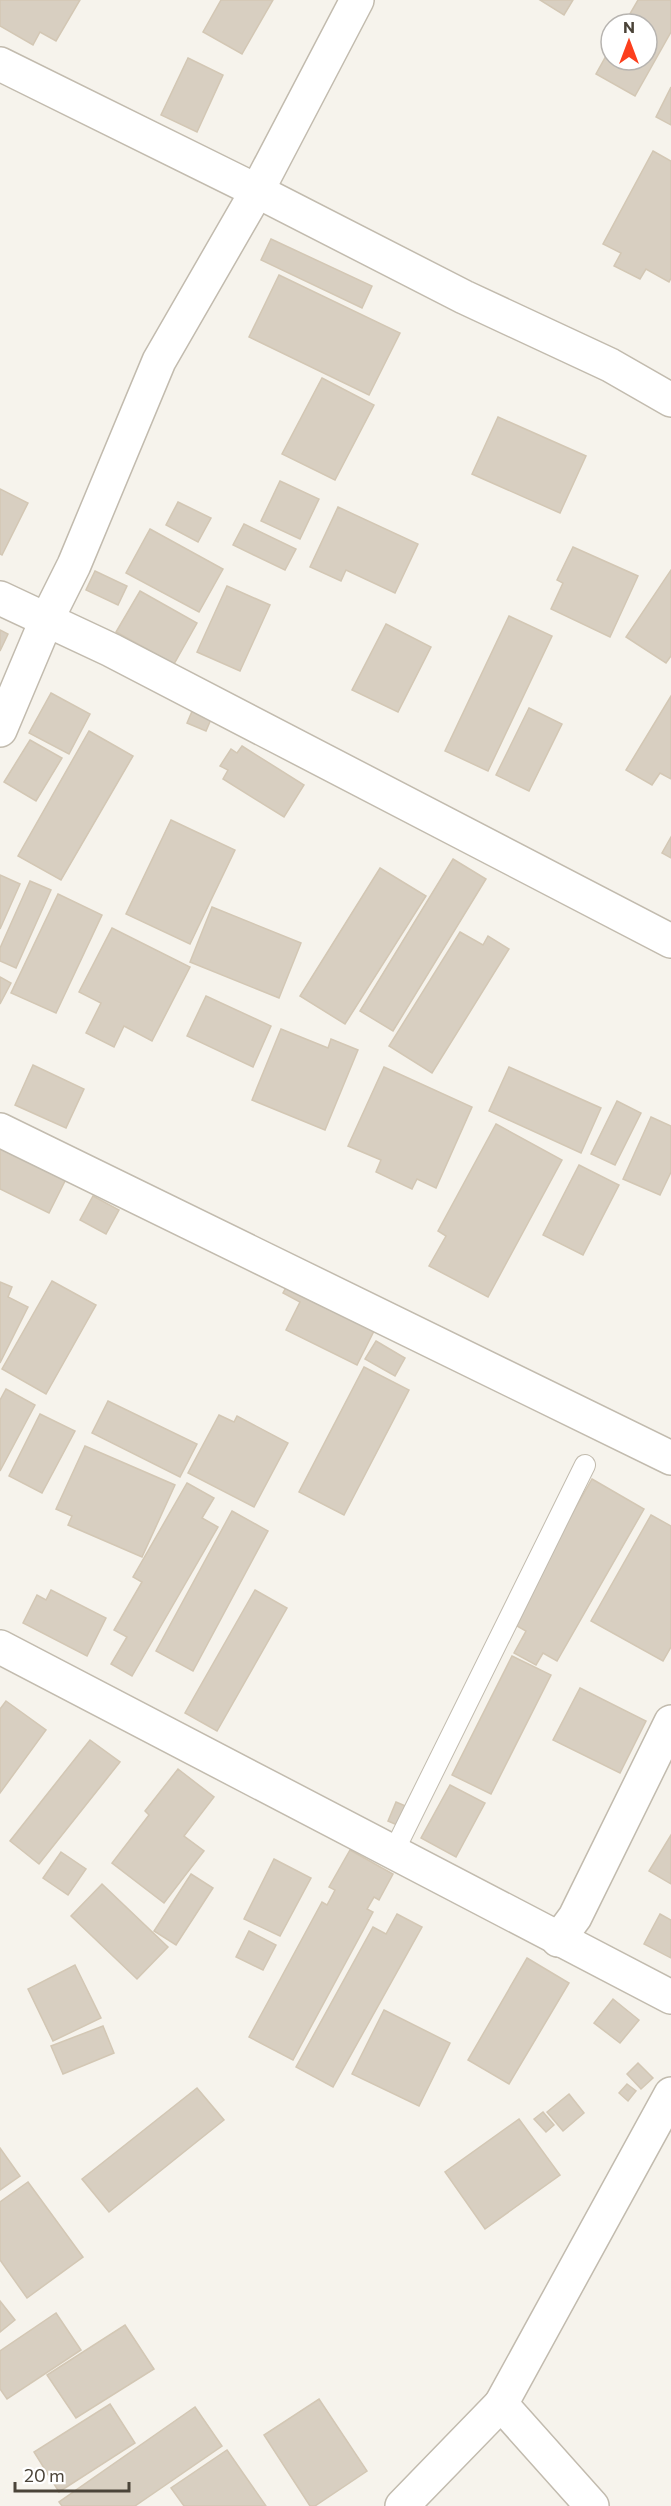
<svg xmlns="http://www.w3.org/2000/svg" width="671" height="2506" viewBox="0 0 671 2506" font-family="Commissioner,sans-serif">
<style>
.building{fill:#d8cfc1;stroke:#d3c7b4;stroke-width:1.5}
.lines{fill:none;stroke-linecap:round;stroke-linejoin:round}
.service-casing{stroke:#c2bbae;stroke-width:22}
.minor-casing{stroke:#c2bbae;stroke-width:36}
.service{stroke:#fff;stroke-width:20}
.minor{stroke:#fff;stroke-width:33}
</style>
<rect width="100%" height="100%" fill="#f6f3ec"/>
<g class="building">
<path d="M0 0H80L56 41 40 32 33 45 0 26Z"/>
<path d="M221 0H273L242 54 203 32Z"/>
<path d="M540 0H573L564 15Z"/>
<path d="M638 0H671V32L635 96 596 74 611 47V60H647V24H624Z"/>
<path d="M188 58 223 75 197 132 161 115Z"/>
<path d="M671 87V125L656 117Z"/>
<path d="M653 151 671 161V278L669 282 646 269 640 279 614 266 621 253 603 244Z"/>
<path d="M271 239 372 286 362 308 261 260Z"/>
<path d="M279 275 400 333 369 395 249 337Z"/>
<path d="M322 378 374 405 335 480 282 454Z"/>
<path d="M498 417 586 456 560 513 472 474Z"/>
<path d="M280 481 319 499 300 539 261 521Z"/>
<path d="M0 489 28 503 2 555 0 554Z"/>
<path d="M178 502 211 518 198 542 166 525Z"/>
<path d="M338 507 418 544 395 593 346 570 341 581 310 567Z"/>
<path d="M244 524 296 549 285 570 233 545Z"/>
<path d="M150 529 223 569 199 612 126 573Z"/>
<path d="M573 547 638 576 610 637 551 609 563 583 557 580Z"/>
<path d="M671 570V656L666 663 626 637Z"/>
<path d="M95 571 127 586 118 605 86 590Z"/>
<path d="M227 586 270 605 240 671 197 652Z"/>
<path d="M140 591 197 623 174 664 116 632Z"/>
<path d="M509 616 552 636 488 771 445 751Z"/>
<path d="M386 624 431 647 398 712 352 690Z"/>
<path d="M0 630 8 634 0 651Z"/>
<path d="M51 693 90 714 69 754 29 733Z"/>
<path d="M671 696V779L660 773 652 785 626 770Z"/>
<path d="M529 708 562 724 529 791 496 775Z"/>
<path d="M193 709 212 717 206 731 187 723Z"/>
<path d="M89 731 133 756 61 880 18 856Z"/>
<path d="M30 740 62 758 36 801 4 782Z"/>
<path d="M242 746 304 785 284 817 223 779 228 770 220 766 231 749 237 753Z"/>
<path d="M171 820 235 850 190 944 126 914Z"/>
<path d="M671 837V858L662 853Z"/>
<path d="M453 859 486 879 393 1031 360 1011Z"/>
<path d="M380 868 426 896 345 1024 300 996Z"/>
<path d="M0 875 20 884 0 929Z"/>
<path d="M30 881 51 890 16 968 0 961V948Z"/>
<path d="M58 894 102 915 56 1013 11 993Z"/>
<path d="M212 907 301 943 279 998 190 962Z"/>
<path d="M112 928 190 967 152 1041 124 1026 114 1047 86 1033 101 1003 79 992Z"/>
<path d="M460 932 483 945 488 936 509 949 432 1073 389 1046Z"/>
<path d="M0 977 11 983 0 1004Z"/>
<path d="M206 996 271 1026 253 1067 187 1036Z"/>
<path d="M281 1029 328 1048 331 1039 358 1050 325 1130 252 1100Z"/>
<path d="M33 1065 84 1089 66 1128 15 1105Z"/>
<path d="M384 1067 472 1107 436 1188 417 1179 412 1189 376 1172 381 1160 348 1146Z"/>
<path d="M509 1067 601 1108 581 1153 489 1111Z"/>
<path d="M617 1101 641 1113 615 1165 591 1154Z"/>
<path d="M651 1117 671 1126V1172L660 1195 623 1179Z"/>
<path d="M496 1124 562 1160 488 1297 429 1266 446 1236 438 1231Z"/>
<path d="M0 1144 67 1177 49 1213 0 1189Z"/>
<path d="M579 1165 619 1185 583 1255 543 1235Z"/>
<path d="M93 1196 119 1210 106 1234 80 1220Z"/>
<path d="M52 1281 96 1305 46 1394 2 1369Z"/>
<path d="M0 1282 12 1287 8 1297 28 1307 0 1363Z"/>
<path d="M289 1282 376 1327 357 1365 286 1330 300 1302 283 1293Z"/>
<path d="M376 1341 405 1358 395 1376 365 1359Z"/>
<path d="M364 1367 409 1390 344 1515 299 1492Z"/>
<path d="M6 1389 35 1405 0 1471V1400Z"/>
<path d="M108 1401 197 1444 180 1477 92 1433Z"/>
<path d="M40 1414 75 1431 42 1493 9 1476Z"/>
<path d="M219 1415 234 1422 237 1416 288 1443 254 1507 188 1473Z"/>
<path d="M85 1446 175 1485 142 1557 68 1525 72 1516 56 1509Z"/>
<path d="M592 1479 644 1509 557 1661 543 1653 536 1665 514 1653 526 1631 510 1622Z"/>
<path d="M187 1483 214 1498 202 1518 218 1527 132 1676 111 1664 127 1637 114 1630 142 1582 133 1577Z"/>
<path d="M232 1511 268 1531 193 1671 156 1651Z"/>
<path d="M651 1515 671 1526V1647L663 1661 591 1621Z"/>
<path d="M51 1590 106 1618 87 1656 23 1623 37 1595 46 1600Z"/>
<path d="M255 1590 287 1608 217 1731 185 1713Z"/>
<path d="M512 1656 551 1675 491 1794 452 1775Z"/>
<path d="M580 1688 646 1721 620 1773 553 1740Z"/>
<path d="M6 1701 46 1730 0 1793V1709Z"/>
<path d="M90 1740 120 1762 39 1864 10 1841Z"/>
<path d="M178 1769 214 1797 184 1836 204 1851 164 1903 112 1863 149 1815 145 1811Z"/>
<path d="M450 1785 485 1803 456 1857 421 1838Z"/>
<path d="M396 1802 410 1808 402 1827 388 1821Z"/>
<path d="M671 1835V1884L649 1871Z"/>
<path d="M350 1850 393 1874 379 1900 374 1897 367 1909 373 1912 293 2060 249 2037 322 1902 327 1905 335 1890 329 1887Z"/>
<path d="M61 1852 86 1869 68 1895 43 1878Z"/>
<path d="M274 1859 311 1878 280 1936 244 1919Z"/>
<path d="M191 1874 213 1888 176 1945 154 1931Z"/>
<path d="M102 1884 168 1947 137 1979 71 1916Z"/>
<path d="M397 1914 422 1927 333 2087 296 2067 373 1927 386 1934Z"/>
<path d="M660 1914 671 1920V1958L644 1944Z"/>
<path d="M249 1931 276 1945 263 1970 236 1957Z"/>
<path d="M527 1958 569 1983 509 2084 468 2060Z"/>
<path d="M75 1965 101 2018 53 2041 28 1989Z"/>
<path d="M613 1999 639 2020 620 2043 594 2023Z"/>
<path d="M384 2010 450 2043 419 2106 352 2074Z"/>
<path d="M103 2026 114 2053 63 2074 51 2046Z"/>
<path d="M638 2063 653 2078 641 2089 627 2074Z"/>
<path d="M627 2084 636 2091 628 2101 619 2093Z"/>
<path d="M197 2088 224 2120 109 2212 82 2179Z"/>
<path d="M569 2094 584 2113 563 2131 547 2112Z"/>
<path d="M543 2112 554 2125 546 2132 534 2119Z"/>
<path d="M519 2119 560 2175 485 2229 445 2172Z"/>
<path d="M0 2148 20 2176 0 2190Z"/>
<path d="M28 2182 83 2257 27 2298 0 2260V2202Z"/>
<path d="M0 2301 15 2320 0 2332Z"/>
<path d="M56 2313 81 2350 7 2399 0 2389V2351Z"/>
<path d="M125 2325 154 2369 76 2418 47 2375Z"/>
<path d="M319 2399 367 2471 315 2506H310L264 2435Z"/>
<path d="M110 2404 135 2443 59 2492 34 2452Z"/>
<path d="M195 2407 222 2446 135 2506H62L59 2502Z"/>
<path d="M227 2450 266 2506H184L171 2488Z"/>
</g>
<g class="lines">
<g class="service-casing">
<path id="service" d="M393 1853 585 1465"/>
</g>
<g class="minor-casing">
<g id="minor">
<path d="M0 64 257 191 464 297 610 365 671 400"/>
<path d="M0 598 111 650 671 941"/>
<path d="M0 730 46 621 74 565 159 361 257 191 357 0"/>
<path d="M0 1130 671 1458"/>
<path d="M0 1647 671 1997"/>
<path d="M558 1940 575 1917 671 1722"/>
<path d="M402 2506 501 2404"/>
<path d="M592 2506 501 2404 671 2094"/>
</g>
</g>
<use href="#service" class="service"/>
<use href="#minor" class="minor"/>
</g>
<g transform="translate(629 42)"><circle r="28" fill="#ffffff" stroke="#b7b4b0" stroke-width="1.5"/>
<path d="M0-4.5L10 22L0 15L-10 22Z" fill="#fc3f1d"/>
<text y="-9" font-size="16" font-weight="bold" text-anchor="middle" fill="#4b4439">N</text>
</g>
<path d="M15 2482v9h114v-9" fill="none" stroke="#4b4439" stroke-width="3"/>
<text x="24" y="2482" font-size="18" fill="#4b4439" stroke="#ffffff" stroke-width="4.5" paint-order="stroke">20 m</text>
</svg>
